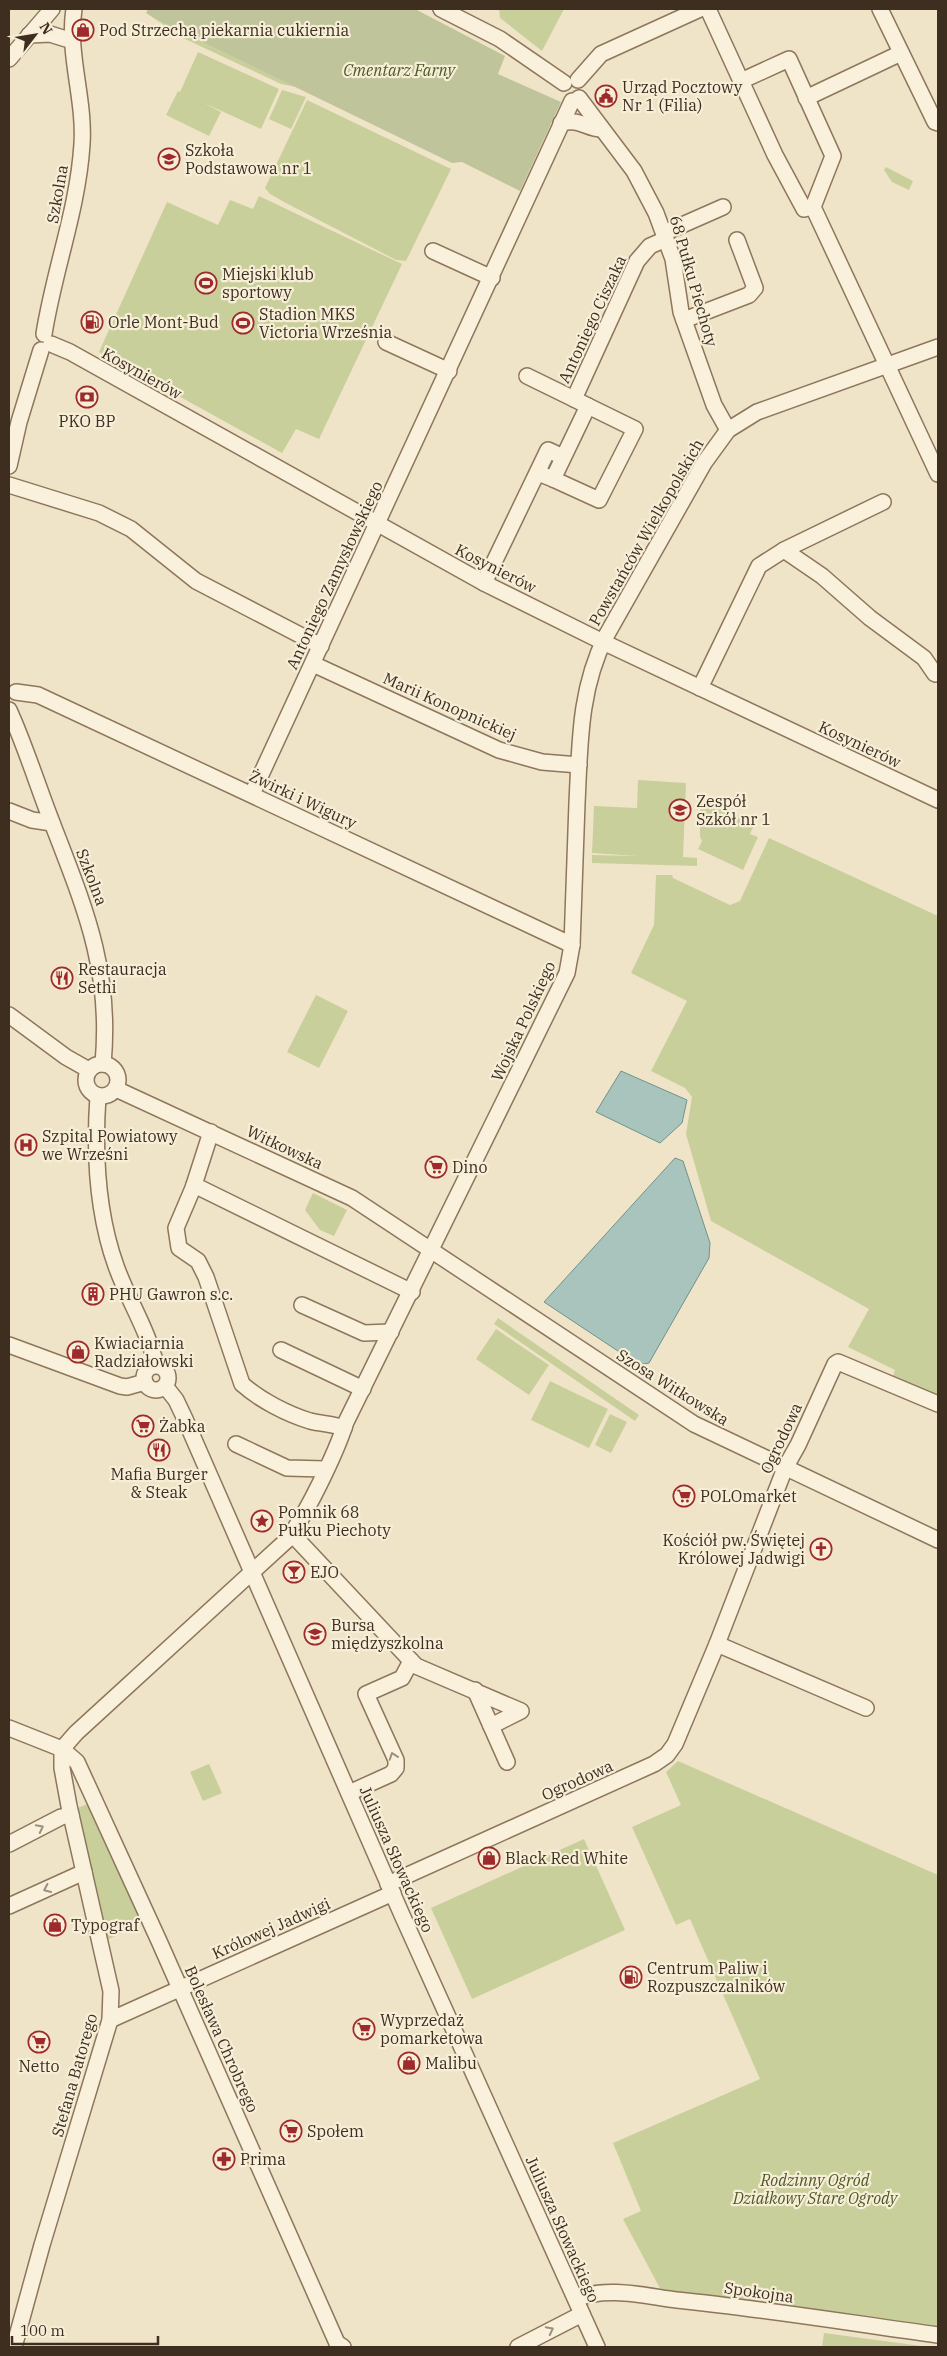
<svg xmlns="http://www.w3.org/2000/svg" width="947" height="2356" viewBox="0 0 947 2356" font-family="'IBM Plex Serif',serif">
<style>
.green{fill:#c9cf9b}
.cemetery{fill:#bfc49a}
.water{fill:#a9c4bc;stroke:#6f938a}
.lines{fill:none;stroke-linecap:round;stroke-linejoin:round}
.minor-casing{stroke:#8d765c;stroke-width:18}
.minor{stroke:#faf1dc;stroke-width:15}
.oneway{stroke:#9c907e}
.labels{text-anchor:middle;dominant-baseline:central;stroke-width:4.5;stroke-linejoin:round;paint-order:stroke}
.poi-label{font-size:16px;fill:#3d2e20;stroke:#f7eed8;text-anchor:start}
.park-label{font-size:16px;font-style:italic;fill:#4d5a26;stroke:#f7eed8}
.street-label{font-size:16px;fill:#3d2e20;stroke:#f7eed8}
</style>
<rect width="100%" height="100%" fill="#f0e4c8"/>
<g class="green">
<path d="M499 9H564L542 51 500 18Z"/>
<path d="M146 13 159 21 296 87 281 84 183 38Z"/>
<path d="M198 52 279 89 261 129 204 103 221 112 209 136 166 115 178 91 180 92Z"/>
<path d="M282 90 306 97 291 129 269 119Z"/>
<path d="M307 100 451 169 406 261 396 260 284 202 270 194 265 188Z"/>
<path d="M886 167 913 181 909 190 892 182 884 170Z"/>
<path d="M259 196 402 264 319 439 296 429 282 453 99 352 167 202 218 225 230 200 253 209Z"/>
<path d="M638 780 686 783 683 857 697 858V866L592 863V855L638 856 592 853 594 806 637 808Z"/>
<path d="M706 802 755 823 750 834 758 837 743 870 698 849 702 841 700 837V806Z"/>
<path d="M769 838 938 916V1397L893 1376 895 1370 848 1347 869 1309 711 1221 686 1134 692 1097 685 1088 651 1071 687 1001 631 973 654 925 656 875H672L673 878 730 905 740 901Z"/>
<path d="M316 995 348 1011 319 1068 287 1052Z"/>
<path d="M313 1193 347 1210 334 1236 320 1230 305 1210Z"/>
<path d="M498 1318 639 1415 635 1421 494 1324Z"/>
<path d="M496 1329 549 1365 529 1395 476 1359Z"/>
<path d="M550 1381 608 1409 589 1448 531 1420Z"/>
<path d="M610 1414 627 1422 611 1453 595 1445Z"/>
<path d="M678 1761 938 1875V2330L662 2292 623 2219 641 2211 613 2143 760 2079 690 1919 676 1925 632 1827 681 1805 666 1772Z"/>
<path d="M209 1764 222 1793 203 1801 190 1772Z"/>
<path d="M92 1802 146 1921 105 1941 75 1809Z"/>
<path d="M584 1839 625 1930 472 1999 431 1908Z"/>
<path d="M824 2333 929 2347H822Z"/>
</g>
<path class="cemetery" d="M148 9H415L505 56 498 74 561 102 520 191 462 162 452 163 159 21 146 13Z"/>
<g class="water">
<path d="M621 1071 687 1100 682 1123 660 1143 596 1112Z"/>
<path d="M675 1158 683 1161 710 1243 709 1258 649 1363 639 1365 544 1302Z"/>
</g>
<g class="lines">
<g class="minor-casing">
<g id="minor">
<path d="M441 9 500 39 564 83"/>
<path d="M708 9 775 155 804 209 813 207"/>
<path d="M880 9 935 122 938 123"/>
<path d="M29 35 50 34 66 39"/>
<path d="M9 59 52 9"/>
<path d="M578 80 601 54 700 9"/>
<path d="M741 81 789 59 833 156 813 207 938 474"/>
<path d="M579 98 634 171 656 213 673 259 681 312 714 405 728 430"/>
<path d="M806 98 901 53"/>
<path d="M561 123C581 118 586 129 602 129"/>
<path d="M664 233 723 207"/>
<path d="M433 251 492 278"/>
<path d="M684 320 749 295 755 288 737 240"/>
<path d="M44 334C54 270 78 209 82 144 85 99 67 54 74 9"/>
<path d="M386 342 449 371"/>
<path d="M51 344 70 352 484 583 603 642 938 800"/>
<path d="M527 376 574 399"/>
<path d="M9 466 19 422 41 350"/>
<path d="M538 473 553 479 588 406 574 399 637 261 650 246 666 239"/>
<path d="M553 479 599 500 635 429 588 406"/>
<path d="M9 485 99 513 131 529 196 581 321 646"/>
<path d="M784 550 822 576 870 618 924 658 935 674"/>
<path d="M484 583 548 450 563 457"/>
<path d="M313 664 499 750 542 762 579 765"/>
<path d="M700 688 759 566 784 550 883 502"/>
<path d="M16 692 38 695 572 945"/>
<path d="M9 710C25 745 37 784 51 820 84 906 112 969 103 1064"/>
<path d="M252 794 572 101"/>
<path d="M9 811 32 820 52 823"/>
<path d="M9 1015 66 1057 89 1070"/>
<circle cx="102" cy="1080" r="16"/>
<path d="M116 1089 352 1198 694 1424 938 1540"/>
<path d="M98 1096C94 1153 97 1213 116 1266 128 1300 148 1330 156 1365"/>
<path d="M211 1132 193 1188 176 1228 179 1248 198 1261 206 1277 242 1384C260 1400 287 1414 310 1421 322 1424 333 1424 344 1428"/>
<path d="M194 1185 412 1292"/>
<path d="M302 1305 364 1333 391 1332"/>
<path d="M9 1345 120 1386 127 1387 145 1382"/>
<path d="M281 1350 363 1389"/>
<circle cx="156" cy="1378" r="12"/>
<path d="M165 1386 176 1400 185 1419 402 1915 597 2347"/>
<path d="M236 1444 287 1468 325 1469"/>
<path d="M292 1534 416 1666 521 1711 491 1726"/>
<path d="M717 1644 866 1708"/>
<path d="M475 1690 507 1762"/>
<path d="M9 1728 62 1749 77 1762 159 1941 337 2343 343 2347"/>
<path d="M62 1749 76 1733 286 1541C306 1516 336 1453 346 1422L567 973 572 945C574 898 575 850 577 803 580 744 579 690 606 636L704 463 728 430 757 412 938 347"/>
<path d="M349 1793 391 1774 396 1768V1760L366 1694 402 1678 411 1661"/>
<path d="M9 1844 61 1817 71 1815"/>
<path d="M388 1884 654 1764 667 1755 675 1744 717 1644 785 1468 798 1445 835 1364 838 1362 938 1404"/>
<path d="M9 1906 84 1872"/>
<path d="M110 2020 393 1893"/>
<path d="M576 2299C606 2286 645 2296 677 2300 765 2309 851 2323 938 2335"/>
<path d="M14 2347 42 2245 110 2020 111 1991 69 1806 62 1768V1749"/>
<path d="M518 2347 582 2314"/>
</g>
</g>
<use href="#minor" class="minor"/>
</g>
<defs><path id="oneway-chevron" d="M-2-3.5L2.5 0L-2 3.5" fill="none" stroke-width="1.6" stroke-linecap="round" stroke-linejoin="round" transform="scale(1.25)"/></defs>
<g class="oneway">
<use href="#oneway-chevron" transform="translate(393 1756) rotate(-109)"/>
<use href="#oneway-chevron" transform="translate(40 1828) rotate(-27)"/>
<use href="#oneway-chevron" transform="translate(47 1889) rotate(155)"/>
<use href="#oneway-chevron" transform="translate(550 2330) rotate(-27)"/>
</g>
<defs>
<g id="shop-ring" transform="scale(1.125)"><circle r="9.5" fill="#f7eed8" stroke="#9e2a2b" stroke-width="1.5"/><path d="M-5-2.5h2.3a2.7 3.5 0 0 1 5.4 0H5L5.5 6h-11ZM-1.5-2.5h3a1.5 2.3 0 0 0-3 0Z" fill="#9e2a2b"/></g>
<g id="civic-ring" transform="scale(1.125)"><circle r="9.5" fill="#f7eed8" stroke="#9e2a2b" stroke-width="1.5"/><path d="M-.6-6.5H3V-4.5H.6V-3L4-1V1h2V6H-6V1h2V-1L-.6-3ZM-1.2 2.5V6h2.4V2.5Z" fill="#9e2a2b"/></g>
<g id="school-ring" transform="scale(1.125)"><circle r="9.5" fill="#f7eed8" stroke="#9e2a2b" stroke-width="1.5"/><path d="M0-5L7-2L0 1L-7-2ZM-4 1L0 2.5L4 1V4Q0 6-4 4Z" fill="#9e2a2b"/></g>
<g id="stadium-ring" transform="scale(1.125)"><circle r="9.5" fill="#f7eed8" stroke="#9e2a2b" stroke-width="1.5"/><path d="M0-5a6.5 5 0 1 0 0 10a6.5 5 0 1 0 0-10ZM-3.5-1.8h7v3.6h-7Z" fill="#9e2a2b"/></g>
<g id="fuel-ring" transform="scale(1.125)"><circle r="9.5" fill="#f7eed8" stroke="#9e2a2b" stroke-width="1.5"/><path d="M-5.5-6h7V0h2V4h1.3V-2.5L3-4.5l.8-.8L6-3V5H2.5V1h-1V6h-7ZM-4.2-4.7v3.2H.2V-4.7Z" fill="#9e2a2b"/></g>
<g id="bank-ring" transform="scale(1.125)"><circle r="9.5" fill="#f7eed8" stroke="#9e2a2b" stroke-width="1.5"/><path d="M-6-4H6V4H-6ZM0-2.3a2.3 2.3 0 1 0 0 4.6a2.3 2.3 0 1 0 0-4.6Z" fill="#9e2a2b"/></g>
<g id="restaurant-ring" transform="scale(1.125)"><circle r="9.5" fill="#f7eed8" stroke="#9e2a2b" stroke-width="1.5"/><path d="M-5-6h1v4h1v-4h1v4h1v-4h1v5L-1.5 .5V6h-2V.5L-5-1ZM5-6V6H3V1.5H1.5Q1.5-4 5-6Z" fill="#9e2a2b"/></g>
<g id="hospital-ring" transform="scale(1.125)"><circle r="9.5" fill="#f7eed8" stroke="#9e2a2b" stroke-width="1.5"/><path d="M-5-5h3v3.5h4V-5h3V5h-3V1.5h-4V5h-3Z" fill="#9e2a2b"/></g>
<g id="supermarket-ring" transform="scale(1.125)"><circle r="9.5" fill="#f7eed8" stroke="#9e2a2b" stroke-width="1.5"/><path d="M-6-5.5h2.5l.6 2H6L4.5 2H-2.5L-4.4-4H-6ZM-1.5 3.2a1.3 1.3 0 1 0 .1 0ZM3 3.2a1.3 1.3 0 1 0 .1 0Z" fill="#9e2a2b"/></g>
<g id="building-ring" transform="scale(1.125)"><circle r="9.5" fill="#f7eed8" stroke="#9e2a2b" stroke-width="1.5"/><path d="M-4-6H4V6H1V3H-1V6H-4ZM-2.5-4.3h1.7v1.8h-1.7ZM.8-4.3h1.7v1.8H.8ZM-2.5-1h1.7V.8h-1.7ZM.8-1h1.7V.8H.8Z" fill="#9e2a2b"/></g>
<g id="sight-ring" transform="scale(1.125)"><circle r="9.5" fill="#f7eed8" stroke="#9e2a2b" stroke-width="1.5"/><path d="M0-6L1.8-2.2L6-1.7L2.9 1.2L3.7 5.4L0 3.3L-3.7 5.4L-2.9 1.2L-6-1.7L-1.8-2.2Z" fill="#9e2a2b"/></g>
<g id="church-ring" transform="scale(1.125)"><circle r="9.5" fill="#f7eed8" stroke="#9e2a2b" stroke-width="1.5"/><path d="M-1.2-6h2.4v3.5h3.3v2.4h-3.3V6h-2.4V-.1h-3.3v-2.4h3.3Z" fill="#9e2a2b"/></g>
<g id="bar-ring" transform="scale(1.125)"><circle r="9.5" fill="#f7eed8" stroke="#9e2a2b" stroke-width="1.5"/><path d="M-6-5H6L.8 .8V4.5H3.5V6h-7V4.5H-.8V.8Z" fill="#9e2a2b"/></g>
<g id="pharmacy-ring" transform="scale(1.125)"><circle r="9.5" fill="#f7eed8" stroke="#9e2a2b" stroke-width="1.5"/><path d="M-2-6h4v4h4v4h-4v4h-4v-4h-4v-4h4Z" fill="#9e2a2b"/></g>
</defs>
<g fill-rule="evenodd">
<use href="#shop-ring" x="83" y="30"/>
<use href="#civic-ring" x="606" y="96"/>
<use href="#school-ring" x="169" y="159"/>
<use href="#stadium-ring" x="206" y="283"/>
<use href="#fuel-ring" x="92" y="322"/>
<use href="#stadium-ring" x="243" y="323"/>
<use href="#bank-ring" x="87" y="397"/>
<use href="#school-ring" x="680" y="810"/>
<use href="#restaurant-ring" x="62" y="978"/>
<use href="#hospital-ring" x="26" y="1145"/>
<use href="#supermarket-ring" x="436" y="1167"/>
<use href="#building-ring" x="93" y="1294"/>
<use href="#shop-ring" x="78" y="1352"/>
<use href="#supermarket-ring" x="143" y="1426"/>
<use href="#restaurant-ring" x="159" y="1450"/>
<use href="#supermarket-ring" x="684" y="1496"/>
<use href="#sight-ring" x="262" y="1521"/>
<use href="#church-ring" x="821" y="1549"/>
<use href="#bar-ring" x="294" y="1572"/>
<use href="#school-ring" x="315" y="1634"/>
<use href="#shop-ring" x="489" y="1858"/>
<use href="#shop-ring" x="55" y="1925"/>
<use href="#fuel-ring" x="631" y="1977"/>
<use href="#supermarket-ring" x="364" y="2029"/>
<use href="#supermarket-ring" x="39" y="2042"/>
<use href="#shop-ring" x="409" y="2063"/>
<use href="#supermarket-ring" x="291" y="2131"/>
<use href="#pharmacy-ring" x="224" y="2159"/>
</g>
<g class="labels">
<g class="poi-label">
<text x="99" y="30">Pod Strzechą piekarnia cukiernia</text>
<text x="622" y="87">Urząd Pocztowy<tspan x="622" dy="18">Nr 1 (Filia)</tspan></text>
<text x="185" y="150">Szkoła<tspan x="185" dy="18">Podstawowa nr 1</tspan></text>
<text x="222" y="274">Miejski klub<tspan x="222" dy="18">sportowy</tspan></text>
<text x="259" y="314">Stadion MKS<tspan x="259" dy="18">Victoria Września</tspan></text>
<text x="108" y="322">Orle Mont-Bud</text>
<text x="87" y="421" text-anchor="middle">PKO BP</text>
<text x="696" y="801">Zespół<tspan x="696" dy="18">Szkół nr 1</tspan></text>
<text x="78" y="969">Restauracja<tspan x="78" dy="18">Sethi</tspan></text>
<text x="42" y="1136">Szpital Powiatowy<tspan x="42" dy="18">we Wrześni</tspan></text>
<text x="452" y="1167">Dino</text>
<text x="109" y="1294">PHU Gawron s.c.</text>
<text x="94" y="1343">Kwiaciarnia<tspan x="94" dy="18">Radziałowski</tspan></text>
<text x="159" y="1426">Żabka</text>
<text x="159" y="1474" text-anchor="middle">Mafia Burger<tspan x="159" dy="18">&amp; Steak</tspan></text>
<text x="700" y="1496">POLOmarket</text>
<text x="278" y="1512">Pomnik 68<tspan x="278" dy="18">Pułku Piechoty</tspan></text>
<text x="805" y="1540" text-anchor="end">Kościół pw. Świętej<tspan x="805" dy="18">Królowej Jadwigi</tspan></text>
<text x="310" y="1572">EJO</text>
<text x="331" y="1625">Bursa<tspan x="331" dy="18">międzyszkolna</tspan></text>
<text x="505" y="1858">Black Red White</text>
<text x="71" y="1925">Typograf</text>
<text x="647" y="1968">Centrum Paliw i<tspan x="647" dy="18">Rozpuszczalników</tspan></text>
<text x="380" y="2020">Wyprzedaż<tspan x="380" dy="18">pomarketowa</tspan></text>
<text x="425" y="2063">Malibu</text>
<text x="39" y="2066" text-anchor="middle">Netto</text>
<text x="307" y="2131">Społem</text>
<text x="240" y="2159">Prima</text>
</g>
<g class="park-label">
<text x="399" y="70">Cmentarz Farny</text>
<text x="815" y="2180">Rodzinny Ogród<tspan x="815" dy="18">Działkowy Stare Ogrody</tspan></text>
</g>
<g class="street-label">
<text transform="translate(57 194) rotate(-80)">Szkolna</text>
<text transform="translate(694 281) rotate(74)">68 Pułku Piechoty</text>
<text transform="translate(592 319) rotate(-65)">Antoniego Ciszaka</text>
<text transform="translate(142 373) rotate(29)">Kosynierów</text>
<text transform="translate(646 532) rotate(-60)">Powstańców Wielkopolskich</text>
<text transform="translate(496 568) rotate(27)">Kosynierów</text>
<text transform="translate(334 575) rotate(-65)">Antoniego Zamysłowskiego</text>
<text transform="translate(450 706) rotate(24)">Marii Konopnickiej</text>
<text transform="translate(860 744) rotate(25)">Kosynierów</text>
<text transform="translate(303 799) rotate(25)">Żwirki i Wigury</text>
<text transform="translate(92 877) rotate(69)">Szkolna</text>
<text transform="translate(523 1021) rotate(-65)">Wojska Polskiego</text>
<text transform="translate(285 1147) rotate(25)">Witkowska</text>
<text transform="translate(673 1387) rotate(32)">Szosa Witkowska</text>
<text transform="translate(781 1438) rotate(-65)">Ogrodowa</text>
<text transform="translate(577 1780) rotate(-24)">Ogrodowa</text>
<text transform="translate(397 1859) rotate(66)">Juliusza Słowackiego</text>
<text transform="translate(271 1928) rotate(-24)">Królowej Jadwigi</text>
<text transform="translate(222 2039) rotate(66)">Bolesława Chrobrego</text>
<text transform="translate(74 2075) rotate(-74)">Stefana Batorego</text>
<text transform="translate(563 2229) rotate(66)">Juliusza Słowackiego</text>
<text transform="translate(759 2292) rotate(8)">Spokojna</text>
</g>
</g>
<rect width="947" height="2356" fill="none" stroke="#3d2e20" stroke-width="20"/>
<g transform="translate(35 35) rotate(59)" stroke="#f7eed8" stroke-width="4" paint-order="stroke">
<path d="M0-4L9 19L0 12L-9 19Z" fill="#3d2e20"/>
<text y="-8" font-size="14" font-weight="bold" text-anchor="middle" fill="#3d2e20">N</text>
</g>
<path d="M12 2336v8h146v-8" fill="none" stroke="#3d2e20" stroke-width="2.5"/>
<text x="20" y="2336" font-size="15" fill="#3d2e20" stroke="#f7eed8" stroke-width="4" paint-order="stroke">100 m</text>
</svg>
